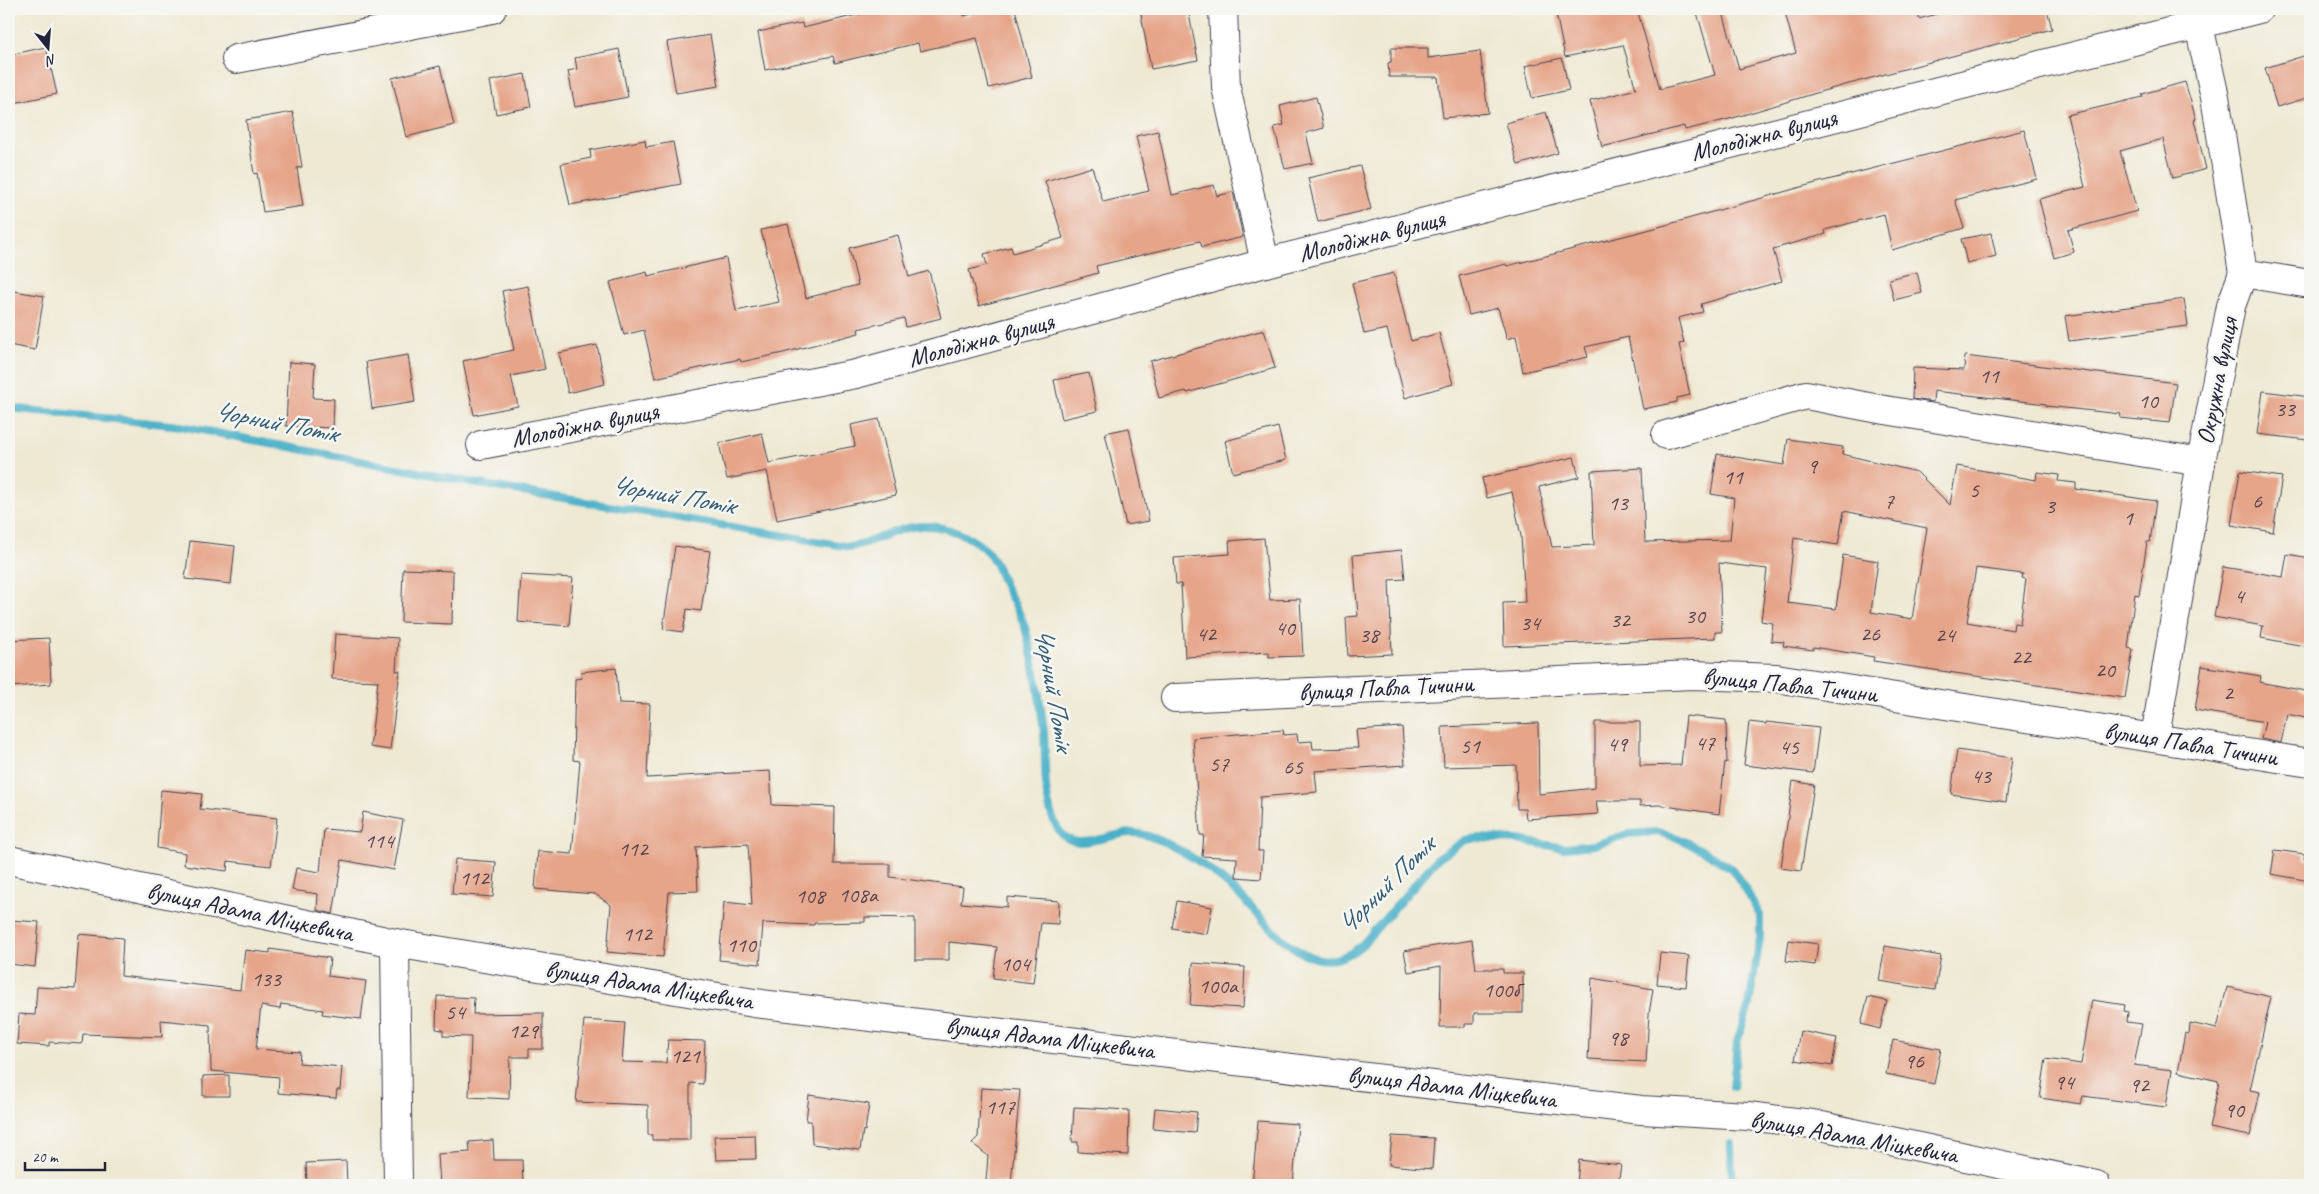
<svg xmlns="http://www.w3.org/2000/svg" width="2319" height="1194" viewBox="0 0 2319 1194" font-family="Caveat,sans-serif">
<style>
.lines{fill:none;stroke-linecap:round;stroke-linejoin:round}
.stream{stroke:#48b0c8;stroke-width:8}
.building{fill:#e6a489;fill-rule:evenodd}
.minor-casing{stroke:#414052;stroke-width:30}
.minor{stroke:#fff;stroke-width:28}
.labels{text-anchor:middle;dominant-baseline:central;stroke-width:5;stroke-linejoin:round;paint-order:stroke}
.number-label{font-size:22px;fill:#53424e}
.street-label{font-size:25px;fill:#22223b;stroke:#f6f6f2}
.water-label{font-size:26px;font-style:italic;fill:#315b73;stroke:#f6f6f2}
</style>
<rect width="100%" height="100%" fill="#f6f6f2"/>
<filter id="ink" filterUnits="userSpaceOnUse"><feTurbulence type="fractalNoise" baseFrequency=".02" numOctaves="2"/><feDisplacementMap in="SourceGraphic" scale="10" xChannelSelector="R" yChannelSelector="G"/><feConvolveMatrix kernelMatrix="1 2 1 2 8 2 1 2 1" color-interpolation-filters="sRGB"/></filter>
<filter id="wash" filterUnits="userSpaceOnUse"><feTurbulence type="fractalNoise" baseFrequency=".0096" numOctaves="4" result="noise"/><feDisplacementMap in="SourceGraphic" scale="20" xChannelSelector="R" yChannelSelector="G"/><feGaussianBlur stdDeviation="1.12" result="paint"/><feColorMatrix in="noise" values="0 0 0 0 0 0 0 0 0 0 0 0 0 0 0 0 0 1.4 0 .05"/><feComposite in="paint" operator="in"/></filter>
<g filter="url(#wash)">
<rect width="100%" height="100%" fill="#efe9d3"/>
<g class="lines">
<g class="stream">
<path d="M9 408 181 426 479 484 850 547C877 542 898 525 926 526 946 526 970 536 985 549 995 559 999 572 1004 584 1011 598 1020 612 1025 627 1034 661 1040 699 1044 733 1046 763 1042 800 1057 827 1073 858 1110 831 1134 833 1152 834 1181 850 1196 860 1210 869 1224 881 1236 892 1270 924 1311 989 1362 945L1438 858 1465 840 1478 838 1517 840 1564 848 1594 845 1628 834 1658 832 1675 837 1704 851 1732 869 1746 890 1760 915V938L1749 1005 1737 1042 1733 1087"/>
<path d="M1731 1144 1732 1185"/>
</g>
</g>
<g id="blocks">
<g class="building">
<path d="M881 9H963L964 16 994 9H1015L1032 77 989 88 977 38 920 51 918 43 835 63 833 56 765 70 758 32 802 23 803 28Z"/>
<path d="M1140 9H1188L1198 60 1151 69Z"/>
<path d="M1555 9H1637L1660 89 1715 75 1696 9H1722L1739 69 1796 53 1784 9H1918L1919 19 1954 9H2047L2052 29 1823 91 1733 118 1685 130 1684 126 1602 147 1590 101 1636 89 1623 45 1565 57Z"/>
<path d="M710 35 719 86 676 93 667 42Z"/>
<path d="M46 47 57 94 14 103 9 79V55Z"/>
<path d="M1391 48H1428V58L1480 51 1488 113 1443 118 1438 77H1389L1388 63 1391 62Z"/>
<path d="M619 49 628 97 575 107 568 71 577 69 575 58Z"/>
<path d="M2310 54V97L2277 107 2265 68Z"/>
<path d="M1562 58 1569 90 1532 98 1525 66Z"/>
<path d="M440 66 454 125 406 137 392 78Z"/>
<path d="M525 74 531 107 496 114 490 81Z"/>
<path d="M2185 82 2196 119 2194 120 2206 169 2173 178 2163 139 2120 151 2137 211 2068 230 2074 252 2054 258 2039 199 2085 187 2067 115 2143 97 2142 94Z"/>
<path d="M1316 97 1324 128 1306 133 1313 163 1285 169 1274 127 1284 125 1280 106Z"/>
<path d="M293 112 302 167 297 168 303 206 263 212 257 173 254 174 246 120Z"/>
<path d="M1546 112 1558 153 1518 165 1506 123Z"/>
<path d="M2024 130 2037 179 1955 200 1964 228 1892 250 1884 214 1825 230 1826 234 1773 249 1782 281 1701 304 1703 312 1678 318 1684 343 1679 344 1690 395 1677 398V402L1643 409 1628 337 1585 347 1588 357 1523 372 1516 336 1507 339 1498 308 1469 315 1459 276 1506 264 1507 266 1655 228 1812 184Z"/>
<path d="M1158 131 1172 195 1214 185 1217 196 1233 192 1243 237 1202 247 1200 241 1096 266 1098 273 979 306 969 270 987 265 984 254 1011 247 1013 253 1063 238 1045 181 1092 167 1103 202 1149 191 1136 136Z"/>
<path d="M645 140 646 147 673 142 681 184 570 205 561 164 591 158 590 150Z"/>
<path d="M1360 166 1371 209 1318 222 1308 178Z"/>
<path d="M788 224 806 298 858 285 849 248 898 235 909 277 929 271 941 318 906 327 904 318 858 329 859 333 783 353 741 362 740 359 655 378 644 330 624 335 610 282 647 272 648 276 726 258 736 311 779 302 761 230Z"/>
<path d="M1991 233 1996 256 1967 263 1961 239Z"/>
<path d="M1917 272 1922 293 1894 300 1889 279Z"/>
<path d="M1394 273 1411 341 1439 333 1453 384 1405 398 1387 329 1364 334 1352 283Z"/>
<path d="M528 286 545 369 511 376 518 406 474 415 463 361 514 350 502 291Z"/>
<path d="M14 291 44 296 35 350 9 345V324Z"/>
<path d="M2184 299 2188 326 2069 341 2065 316Z"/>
<path d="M1264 330 1275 368 1187 393 1186 391 1159 398 1150 361Z"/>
<path d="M597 345 605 384 568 393 559 353Z"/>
<path d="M408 355 415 402 372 409 366 362Z"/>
<path d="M1965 356 2176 383 2170 423 2120 418 2121 414 2046 406V404L1934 391 1933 402 1912 399 1913 368 1964 370Z"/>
<path d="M289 362 315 364 313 398 334 399 333 428 286 426Z"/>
<path d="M1089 373 1097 411 1062 419 1054 380Z"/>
<path d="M2263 391 2310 397 2308 440 2257 434Z"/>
<path d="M879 419 896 495 777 520 767 471 727 479 719 443 762 433 769 463 855 446 851 425Z"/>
<path d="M1278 427 1286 460 1233 473 1225 441Z"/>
<path d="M1129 428 1149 521 1126 525 1105 433Z"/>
<path d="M1788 439 1843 447 1842 454 1917 472 1950 505 1957 466 2036 480 2037 472 2059 475 2058 481 2076 483V489L2156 501 2150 542H2147L2139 595 2135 594 2128 648 2133 649 2125 698 1873 661 1874 657 1813 647V650L1783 646 1784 642 1771 641 1773 623 1761 621 1767 569 1719 563 1722 632H1715V638L1504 646 1503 603 1525 602 1521 536 1512 492 1487 498 1482 478 1574 457 1579 477 1539 487 1552 547 1594 545 1591 471 1642 468 1645 542 1730 540 1734 498 1711 494 1717 454 1784 465ZM1844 511 1927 528 1912 619 1871 612 1878 561 1843 555 1836 609 1787 603 1794 538 1838 545ZM1976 568 2023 574 2022 578 2026 579 2020 624 2014 623 2013 630 1967 622Z"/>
<path d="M2240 471 2282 477 2273 532 2231 525Z"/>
<path d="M1264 538 1270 600 1300 599 1303 656 1269 657V652L1185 657 1181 584H1176L1174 558 1230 554 1229 541Z"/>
<path d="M190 541 235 546 231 584 185 579Z"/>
<path d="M675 546 710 551 701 611 687 609 683 632 663 629Z"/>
<path d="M1402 550 1405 579 1389 580 1392 654 1348 656 1346 617 1358 616 1353 555Z"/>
<path d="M2287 554 2310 558V647L2261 638 2263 626 2214 617 2223 567 2283 577Z"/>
<path d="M403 569 453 571 452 624 401 622Z"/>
<path d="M521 575 573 578 569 626 518 622Z"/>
<path d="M335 634 398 638 396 671H400L390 750 370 747 378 681 332 679Z"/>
<path d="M49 638 51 684 10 687 9 640Z"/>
<path d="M2202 666 2261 676 2260 682 2310 692V719L2287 714 2281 743 2261 739 2265 722 2195 710Z"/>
<path d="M616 668 619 703 650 704 647 778 770 771 772 805 835 807 834 864H890V877L963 887 961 903 1007 907V897L1059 901 1058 924 1041 923 1033 983 993 978 997 947 949 942V960H915V918L865 917V922L814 923V925L763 923 760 964 719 960 724 902 752 905 748 844 696 847 698 891 669 892 663 957 607 952 611 905 595 894 535 889 538 851 572 854 580 761 573 760 575 679 582 678 581 672Z"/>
<path d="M1686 716 1726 720 1727 763 1725 762 1719 814 1659 805 1640 806V801H1596L1598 814 1526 819 1525 809H1517L1516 765 1444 767 1442 727 1538 723 1539 794 1595 788V722H1640V766L1681 765Z"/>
<path d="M1749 722 1766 724V722L1819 728 1813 773 1744 765Z"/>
<path d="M1402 727 1405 765 1315 771 1317 792 1260 797 1258 851H1263L1261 879 1236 877 1237 858 1202 856 1204 835H1200L1193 738 1283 730 1284 735 1297 734 1298 742 1312 741 1313 749 1358 748 1356 730Z"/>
<path d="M1957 750 2012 758 2006 802 1951 794Z"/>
<path d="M1793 781 1814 785 1801 871 1781 868Z"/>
<path d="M161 790 202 794 200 809 277 818 271 866 228 861 227 871 198 867 184 865 185 853 157 848Z"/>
<path d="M363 812 403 820 394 870 342 860 333 914 317 910 318 894 292 890 296 868 320 872 324 829 360 832Z"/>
<path d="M2275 850 2305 854 2304 859 2310 860V881L2271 874Z"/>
<path d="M455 859 496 862 493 897 452 894Z"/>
<path d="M1177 901 1212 907 1207 934 1172 928Z"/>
<path d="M9 920 39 922 35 967 9 964Z"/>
<path d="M79 934 123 938 121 976 240 990 245 950 270 953V949L330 958 328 976 366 981 361 1019 322 1014 323 1010 281 1004 280 1009 261 1006 256 1049 300 1052 299 1063 342 1067 340 1090H337L336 1098 278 1093 279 1077 211 1071 210 1025 161 1020 162 1037 83 1034 82 1044 49 1042V1046L17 1044 19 1014 35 1015 37 987 75 989Z"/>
<path d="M1472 940 1476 969H1503V973H1523V1013H1474V1024H1465V1027H1440L1441 966 1408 972 1404 951Z"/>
<path d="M1789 940 1818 944 1815 965 1786 961Z"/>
<path d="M1885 946 1941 956 1935 990 1879 981Z"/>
<path d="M1660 953 1689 956 1686 987 1657 984Z"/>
<path d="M1193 963 1245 967 1243 1008 1190 1005Z"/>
<path d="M1592 978 1653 989 1649 1014 1646 1062 1588 1059Z"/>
<path d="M2227 987 2271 997 2250 1090 2260 1092 2250 1136 2209 1128 2219 1081 2178 1072 2185 1033 2189 1034 2190 1023 2217 1029Z"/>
<path d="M437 996 474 998 473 1014 543 1013V1049H529V1057H510L509 1099 469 1097 471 1037 443 1036V1030L436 1029Z"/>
<path d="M1868 997 1887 1001 1880 1029 1861 1024Z"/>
<path d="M2092 1000 2125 1005 2124 1011 2128 1012 2127 1022 2142 1024 2134 1065 2172 1070 2166 1107 2083 1096 2081 1104 2040 1098 2046 1059 2081 1064Z"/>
<path d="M584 1020 625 1023 622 1062 666 1063 668 1040 705 1041 703 1084 690 1083V1140H652V1135H648V1105L576 1102Z"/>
<path d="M1800 1031 1837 1038 1832 1066 1795 1060Z"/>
<path d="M1893 1040 1941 1049 1934 1084 1886 1074Z"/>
<path d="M229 1075V1096H203V1076Z"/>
<path d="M981 1088 1020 1090 1011 1183 986 1181 988 1156 972 1143 978 1137Z"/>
<path d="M809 1095 869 1104 865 1131 863 1130 860 1150 812 1144 811 1121H806Z"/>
<path d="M1074 1107 1129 1110 1128 1155 1078 1152V1142H1072Z"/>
<path d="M1155 1108 1197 1112 1195 1133 1153 1129Z"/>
<path d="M1258 1121 1298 1124 1293 1185H1252Z"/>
<path d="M755 1135 756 1159 716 1160 714 1136Z"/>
<path d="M1392 1136 1434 1138 1432 1169 1389 1165Z"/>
<path d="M493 1140 494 1160H522L523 1182 440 1185 438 1154 470 1152 469 1142Z"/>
<path d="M1579 1160 1621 1165 1618 1185H1577Z"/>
<path d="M346 1161 347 1185H307L306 1163Z"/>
</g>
</g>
</g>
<g filter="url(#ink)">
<use href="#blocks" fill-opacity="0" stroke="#414052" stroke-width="1"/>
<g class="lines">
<g class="minor-casing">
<g id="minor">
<path d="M1223 9 1226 87 1265 263"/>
<path d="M236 59 492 9"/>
<path d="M2243 273 2310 284"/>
<path d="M1666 435 1806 395 1879 409 2201 462"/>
<path d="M481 445 856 374 1265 263 2259 9"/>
<path d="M1175 698 1693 675 1776 678 2310 763"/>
<path d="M2155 737 2201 462 2231 306 2243 273 2215 97 2199 26"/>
<path d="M9 860 395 943 754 1003 1641 1110 1748 1116 1812 1124 2096 1185"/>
<path d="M395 943 398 1185"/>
</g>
</g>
<use href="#minor" class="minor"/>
</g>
</g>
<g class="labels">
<g class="number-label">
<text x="1989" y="376">11</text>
<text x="2148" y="401">10</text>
<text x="2285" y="409">33</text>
<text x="1812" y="466">9</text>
<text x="1733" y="477">11</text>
<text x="1974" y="490">5</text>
<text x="1889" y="501">7</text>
<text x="2257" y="501">6</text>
<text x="1618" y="503">13</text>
<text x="2050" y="506">3</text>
<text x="2128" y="518">1</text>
<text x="2239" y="596">4</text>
<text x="1695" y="616">30</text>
<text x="1620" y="620">32</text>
<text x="1530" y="623">34</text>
<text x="1285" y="628">40</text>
<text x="1206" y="634">42</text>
<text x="1870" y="634">26</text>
<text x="1369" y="635">38</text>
<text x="1945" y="635">24</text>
<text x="2021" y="657">22</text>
<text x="2105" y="670">20</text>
<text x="2228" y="693">2</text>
<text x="1705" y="743">47</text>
<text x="1617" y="744">49</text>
<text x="1470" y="746">51</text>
<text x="1789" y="747">45</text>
<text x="1219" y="764">57</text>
<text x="1293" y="767">65</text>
<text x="1981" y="776">43</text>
<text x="379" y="841">114</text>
<text x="633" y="849">112</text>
<text x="474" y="878">112</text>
<text x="858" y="895">108а</text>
<text x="810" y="896">108</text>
<text x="637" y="934">112</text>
<text x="741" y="945">110</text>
<text x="1015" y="964">104</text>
<text x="266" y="979">133</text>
<text x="1218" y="986">100а</text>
<text x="1501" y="990">100б</text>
<text x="455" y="1012">54</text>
<text x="523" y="1031">129</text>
<text x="1618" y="1038">98</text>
<text x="685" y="1056">121</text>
<text x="1914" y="1061">96</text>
<text x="2064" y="1082">94</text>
<text x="2139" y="1085">92</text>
<text x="1000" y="1107">117</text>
<text x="2234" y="1110">90</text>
</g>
<g class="street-label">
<text transform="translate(1764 135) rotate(-14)">Молодіжна вулиця</text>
<text transform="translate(1372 236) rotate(-14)">Молодіжна вулиця</text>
<text transform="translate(981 340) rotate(-15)">Молодіжна вулиця</text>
<text transform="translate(2217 381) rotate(-79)">Окружна вулиця</text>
<text transform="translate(585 425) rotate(-11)">Молодіжна вулиця</text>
<text transform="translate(1790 685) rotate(6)">вулиця Павла Тичини</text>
<text transform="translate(1386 688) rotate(-3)">вулиця Павла Тичини</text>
<text transform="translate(2191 744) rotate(9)">вулиця Павла Тичини</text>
<text transform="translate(250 912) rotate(12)">вулиця Адама Міцкевича</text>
<text transform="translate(649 985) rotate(9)">вулиця Адама Міцкевича</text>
<text transform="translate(1050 1038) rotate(7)">вулиця Адама Міцкевича</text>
<text transform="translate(1452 1087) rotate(7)">вулиця Адама Міцкевича</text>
<text transform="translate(1854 1137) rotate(10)">вулиця Адама Міцкевича</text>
</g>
<g class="water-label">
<text transform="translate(276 422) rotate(11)">Чорний Потік</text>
<text transform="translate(673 495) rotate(10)">Чорний Потік</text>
<text transform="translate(1054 689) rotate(80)">Чорний Потік</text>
<text transform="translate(1386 885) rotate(-45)">Чорний Потік</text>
</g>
</g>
<rect width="2319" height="1194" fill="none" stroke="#f6f6f2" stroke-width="30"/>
<g transform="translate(48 48) rotate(163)" stroke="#f6f6f2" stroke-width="4" paint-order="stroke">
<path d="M0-4L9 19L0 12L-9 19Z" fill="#22223b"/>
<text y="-8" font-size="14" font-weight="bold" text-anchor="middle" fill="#22223b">N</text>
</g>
<path d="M25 1162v8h80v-8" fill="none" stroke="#22223b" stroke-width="2.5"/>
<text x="32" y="1162" font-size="15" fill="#22223b" stroke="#f6f6f2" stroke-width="4" paint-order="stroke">20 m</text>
</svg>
